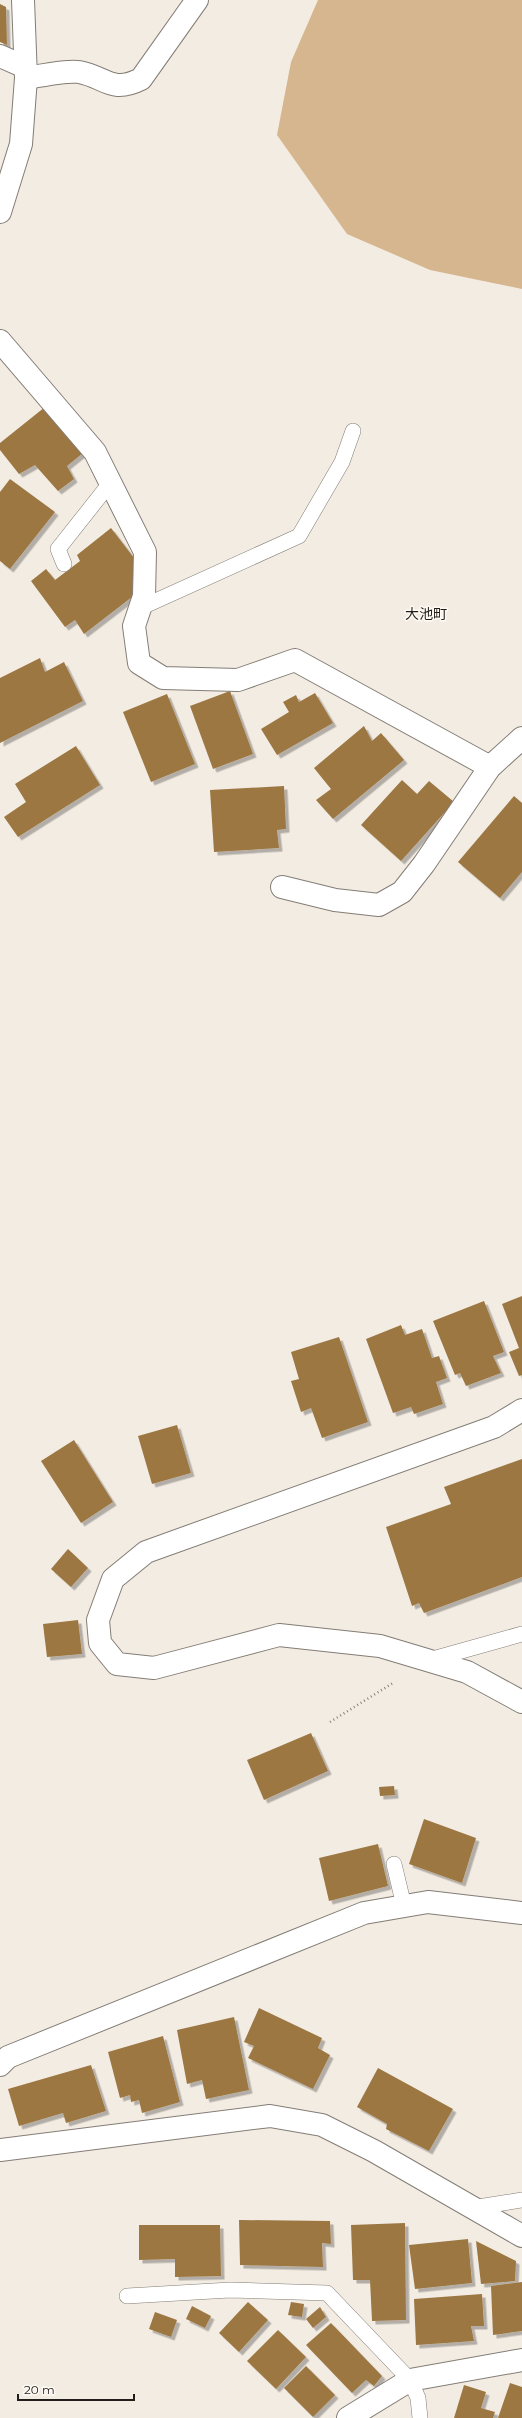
<svg xmlns="http://www.w3.org/2000/svg" width="522" height="2418" viewBox="0 0 522 2418" font-family="Montserrat,'Noto Sans JP',sans-serif">
<style>
.green{fill:#d5b68e}
.building{fill:#9c7742;filter:url(#shadow)}
.lines{fill:none;stroke-linecap:round;stroke-linejoin:round}
.service-casing{stroke:#837d75;stroke-width:16}
.minor-casing{stroke:#837d75;stroke-width:24}
.path{stroke:#89847e;stroke-width:2.5;stroke-dasharray:1 3;stroke-linecap:butt}
.service{stroke:#fff;stroke-width:15}
.minor{stroke:#fff;stroke-width:22}
.labels{text-anchor:middle;dominant-baseline:central;stroke-width:3;stroke-linejoin:round;paint-order:stroke}
.quarter-label{font-size:14px;fill:#201d1a;stroke:#fefaf4}
</style>
<defs>
<filter id="shadow"><feDropShadow dx="3.5" dy="3.5" stdDeviation="0" flood-color="#0004"/></filter>
</defs>
<rect width="100%" height="100%" fill="#f3ece3"/>
<path class="green" d="M318 0H522V289L430 270 347 234 277 135 291 62Z"/>
<g class="building">
<path d="M0 4 6 7 7 45 0 42Z"/>
<path d="M45 407 83 453 67 466 74 479 58 491 35 465 19 474 0 450V443Z"/>
<path d="M10 479 55 512 10 569 0 561V492Z"/>
<path d="M111 528 134 558 132 597 84 634 75 620 65 627 31 581 46 569 55 580 80 561 77 555Z"/>
<path d="M40 658 45 672 64 662 83 701 0 743V678Z"/>
<path d="M230 691 253 754 213 769 190 706Z"/>
<path d="M315 693 333 723 277 755 261 729 289 712 283 702 296 695 299 702Z"/>
<path d="M167 694 195 764 151 782 123 712Z"/>
<path d="M364 726 372 741 381 733 404 760 333 819 316 800 331 789 314 768Z"/>
<path d="M76 746 100 785 18 837 4 817 26 802 15 784Z"/>
<path d="M402 780 417 794 429 781 454 802 401 861 361 825Z"/>
<path d="M284 786 286 829 277 830 279 848 214 852 210 790Z"/>
<path d="M514 796 522 803V872L500 898 458 862Z"/>
<path d="M522 1296V1375L519 1376 509 1352 519 1348 502 1304Z"/>
<path d="M484 1301 504 1352 493 1356 501 1373 466 1386 460 1373 455 1375 433 1321Z"/>
<path d="M401 1325 405 1335 422 1329 432 1358 439 1356 447 1378 436 1382 443 1404 414 1414 411 1407 393 1413 366 1339Z"/>
<path d="M339 1337 368 1422 322 1438 311 1408 301 1412 291 1381 299 1379 291 1352Z"/>
<path d="M177 1425 191 1473 152 1484 138 1436Z"/>
<path d="M74 1440 113 1502 81 1523 41 1461Z"/>
<path d="M522 1459V1577L424 1613 419 1603 412 1606 386 1527 451 1504 444 1487Z"/>
<path d="M68 1549 88 1568 71 1587 51 1569Z"/>
<path d="M78 1620 82 1654 47 1657 43 1624Z"/>
<path d="M311 1733 328 1771 264 1800 247 1760Z"/>
<path d="M394 1786 395 1795 380 1796 379 1787Z"/>
<path d="M424 1819 476 1838 462 1883 409 1864Z"/>
<path d="M378 1844 388 1886 329 1901 319 1858Z"/>
<path d="M259 2008 322 2038 318 2048 330 2055 313 2089 248 2058 254 2046 244 2042Z"/>
<path d="M234 2017 249 2090 206 2099 202 2080 187 2084 177 2030Z"/>
<path d="M163 2036 180 2102 142 2113 139 2100 131 2102 130 2095 120 2098 108 2052Z"/>
<path d="M91 2065 106 2111 66 2123 63 2113 19 2126 8 2089Z"/>
<path d="M378 2068 453 2109 429 2151 386 2129 387 2124 357 2107Z"/>
<path d="M239 2220 330 2221 331 2244 322 2243 323 2267 240 2265Z"/>
<path d="M405 2223 406 2320 372 2321 370 2280H353L351 2225Z"/>
<path d="M139 2225H220L221 2276 175 2277V2259L139 2260Z"/>
<path d="M468 2239 472 2283 415 2289 409 2245Z"/>
<path d="M476 2241 516 2261 515 2281 481 2284Z"/>
<path d="M522 2282V2331L493 2335 491 2286Z"/>
<path d="M482 2294 484 2326H471L474 2341 416 2345 414 2299Z"/>
<path d="M248 2302 268 2320 239 2352 219 2333Z"/>
<path d="M291 2302 304 2304 302 2317 288 2315Z"/>
<path d="M192 2306 211 2316 205 2328 186 2319Z"/>
<path d="M320 2307 326 2317 313 2328 306 2319Z"/>
<path d="M155 2312 177 2320 171 2337 149 2329Z"/>
<path d="M331 2323 382 2376 374 2386 366 2380 352 2393 306 2345Z"/>
<path d="M278 2330 306 2357 276 2389 247 2361Z"/>
<path d="M306 2366 335 2395 313 2417 284 2388Z"/>
<path d="M510 2383 522 2387V2418H498Z"/>
<path d="M464 2385 486 2392 481 2408 495 2412 493 2418H454Z"/>
</g>
<g class="lines">
<g class="service-casing">
<g id="service">
<path d="M64 564 58 549 111 482"/>
<path d="M140 608 299 536 342 462 353 431"/>
<path d="M429 1660 522 1634"/>
<path d="M394 1864 404 1906"/>
<path d="M472 2208 522 2200"/>
<path d="M127 2296 230 2290 327 2293 410 2380 418 2398 420 2418"/>
</g>
</g>
<g class="minor-casing">
<g id="minor">
<path d="M0 56 25 67"/>
<path d="M26 78C40 76 66 70 79 72 106 77 111 94 141 79L197 0"/>
<path d="M0 212 21 144 26 78 23 0"/>
<path d="M0 341 95 452 145 552 144 596 134 626 139 663 163 678 238 680 295 660 490 767"/>
<path d="M282 887 335 900 379 905 402 892 424 864 490 767 522 738"/>
<path d="M522 1410 494 1427 146 1552 113 1579 98 1620 100 1643 117 1664 154 1668 279 1635 380 1646 467 1672 522 1702"/>
<path d="M0 2065 8 2057 364 1913 428 1902 522 1913"/>
<path d="M0 2150 270 2116 322 2125 374 2151 522 2236"/>
<path d="M348 2418 410 2380 522 2360"/>
</g>
</g>
<path class="path" d="M330 1722 393 1683"/>
<use href="#service" class="service"/>
<use href="#minor" class="minor"/>
</g>
<g class="labels">
<g class="quarter-label">
<text x="426" y="614">大池町</text>
</g>
</g>
<path d="M18 2394v6h116v-6" fill="none" stroke="#201d1a" stroke-width="2"/>
<text x="24" y="2394" font-size="12" fill="#201d1a" stroke="#fefaf4" stroke-width="3" paint-order="stroke">20 m</text>
</svg>
